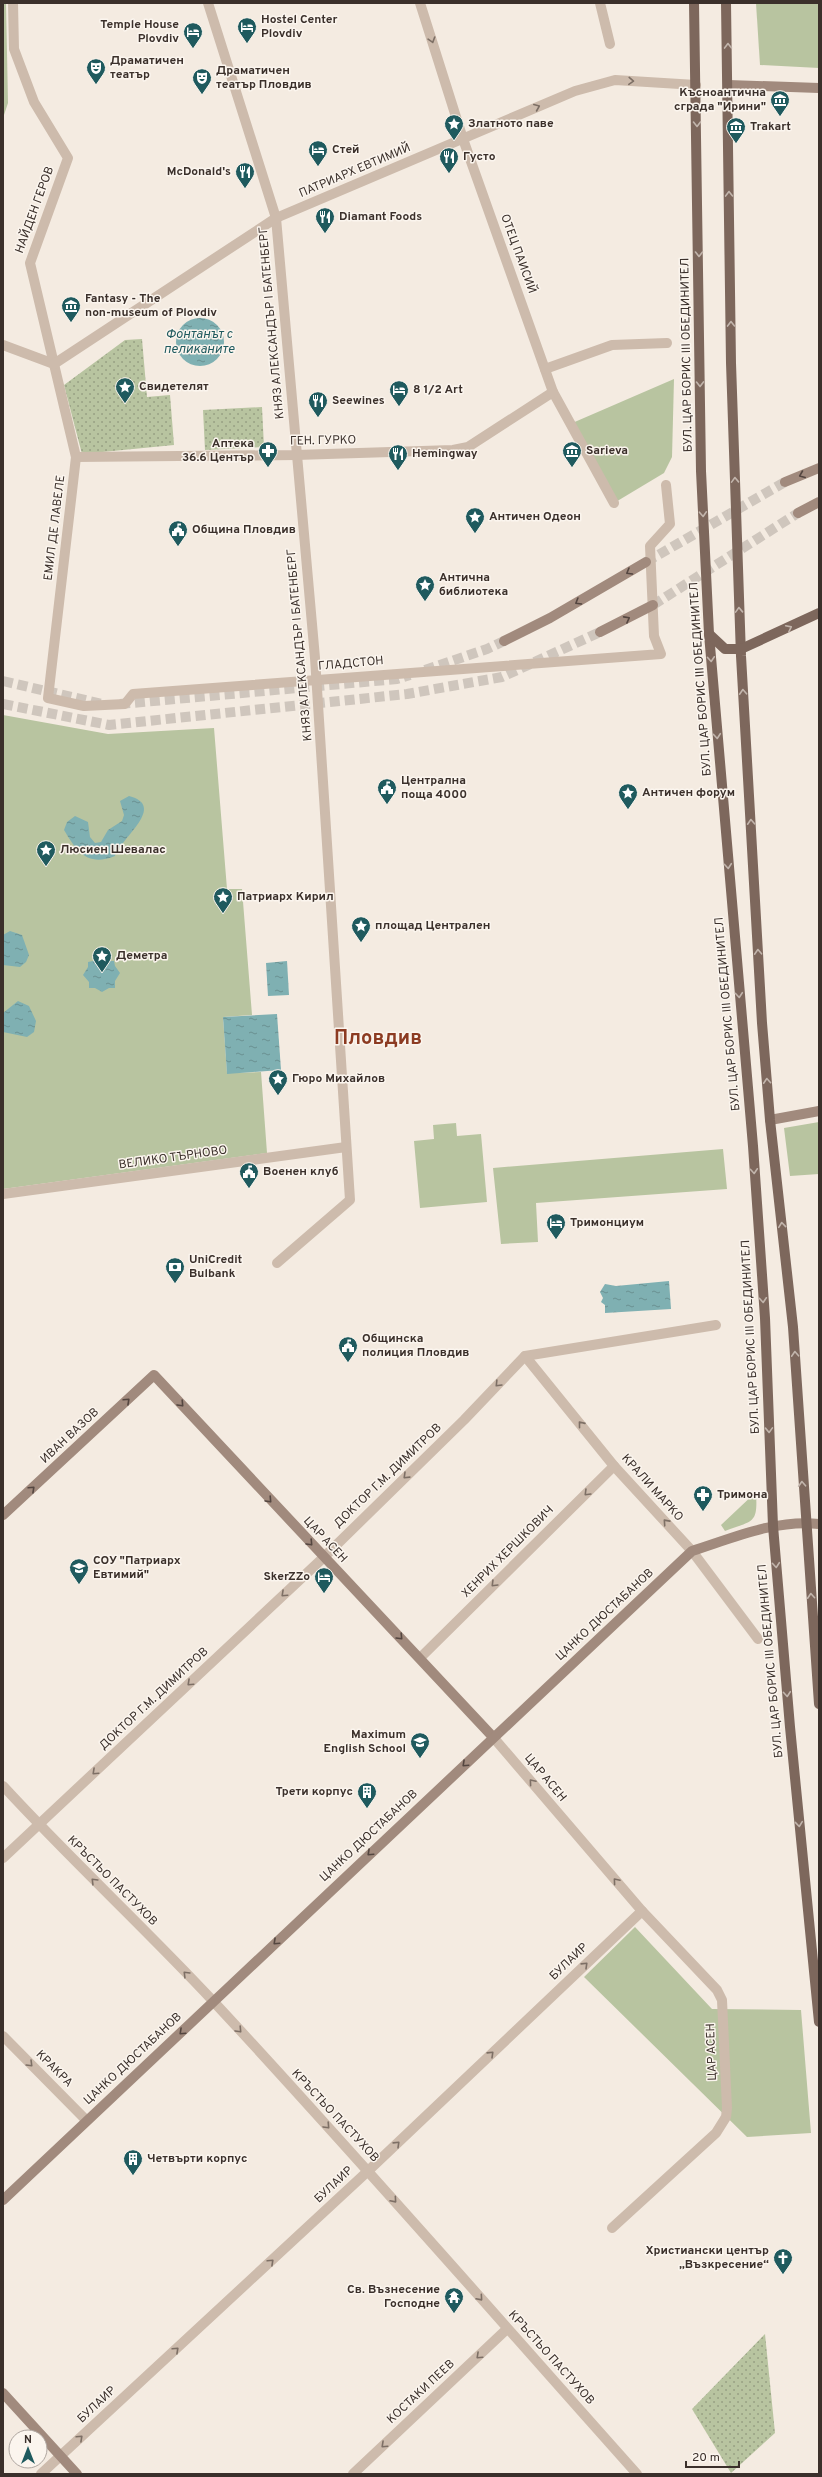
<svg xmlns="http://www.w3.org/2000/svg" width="822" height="2477" viewBox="0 0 822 2477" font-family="Overpass,sans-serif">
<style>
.green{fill:#b8c4a0}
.garden{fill:url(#garden-dots)}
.water{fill:url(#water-ripples)}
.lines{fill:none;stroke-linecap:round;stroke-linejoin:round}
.secondary-tunnel{stroke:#cfc6bd;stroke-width:10;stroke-dasharray:10 5;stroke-linecap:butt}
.street{stroke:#cdbbac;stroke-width:10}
.secondary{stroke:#a18a7d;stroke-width:10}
.primary{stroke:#7d675c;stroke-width:10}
.oneway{stroke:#7d6f65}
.oneway2{stroke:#c2b5ac}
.oneway3{stroke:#544640}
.labels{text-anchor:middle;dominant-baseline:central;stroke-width:3;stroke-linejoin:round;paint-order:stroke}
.poi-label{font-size:12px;font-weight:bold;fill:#3b302b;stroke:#fbf5ee;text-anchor:start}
.street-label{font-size:12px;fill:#3b302b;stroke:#fbf5ee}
.water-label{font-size:13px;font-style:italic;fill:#1f5a5e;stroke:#fbf5ee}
.town-label{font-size:20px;font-weight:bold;fill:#8c3b22;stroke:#fbf5ee}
</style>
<defs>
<pattern id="garden-dots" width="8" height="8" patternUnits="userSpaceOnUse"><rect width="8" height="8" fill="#b8c4a0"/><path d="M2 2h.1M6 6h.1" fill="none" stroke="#97a083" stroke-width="1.8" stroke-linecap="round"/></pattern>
<pattern id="water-ripples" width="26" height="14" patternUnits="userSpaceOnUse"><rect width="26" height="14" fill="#7fb0b2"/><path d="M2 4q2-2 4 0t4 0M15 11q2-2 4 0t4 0" fill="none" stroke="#699091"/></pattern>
</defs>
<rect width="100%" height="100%" fill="#f4ebe1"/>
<g class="green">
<path d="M3 3H6L8 103 3 118Z"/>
<path d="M756 3H819V68L760 65Z"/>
<path d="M674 379 672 457 664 473 614 503 570 424Z"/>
<path d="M3 715 108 734 214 728 227 889H242L252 1015 223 1017 227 1073 261 1072 267 1153 3 1189Z"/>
<path d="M819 1122V1174L790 1176 784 1128Z"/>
<path d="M456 1123 457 1136 481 1134 487 1202 420 1208 414 1141 434 1139 433 1125Z"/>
<path d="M723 1149 727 1189 536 1203 538 1242 501 1244 493 1168Z"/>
<path d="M756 1492C758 1525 753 1520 725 1531L721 1525Z"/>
<path d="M635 1927 712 2009 801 2010 811 2133 747 2137 584 1977Z"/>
</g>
<g class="garden">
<path d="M142 339 147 397 170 395 174 445 82 454 64 385 125 340Z"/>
<path d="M262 407 264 447 205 450 203 410Z"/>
<path d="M765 2334 775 2433 731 2473 692 2409Z"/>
</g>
<g class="water">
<circle cx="200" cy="342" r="24"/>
<path d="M129 796C167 806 122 837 115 856 88 867 77 852 64 830L67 822 75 816 88 822 90 837 95 843 101 842 108 830 122 821 124 815 120 801Z"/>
<path d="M10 931 22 935 29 955 26 962 20 967 3 965V935Z"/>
<path d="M100 956 108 961H114L115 966 120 973 115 981V988H109L102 992 95 988H89V982L83 975 88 967V962L93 961Z"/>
<path d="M287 961 289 995 268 996 266 963Z"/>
<path d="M18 1001 29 1006 36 1021 34 1032 27 1037 3 1032V1013Z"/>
<path d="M277 1014 281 1070 227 1074 223 1017Z"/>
<path d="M669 1281 671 1309 605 1313V1305L601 1302 603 1298 600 1292 605 1284 616 1286Z"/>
</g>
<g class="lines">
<g class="secondary-tunnel">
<path d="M646 562 785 482"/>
<path d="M653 605 798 513"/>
<path d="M425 670 487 649 504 641"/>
<path d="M3 681 102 704"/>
<path d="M3 704 109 725 407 694 502 677 600 632"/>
<path d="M120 704 397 679 410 675"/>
</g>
<g class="street">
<path d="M13 3 14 49 34 102 68 158 30 263 76 457 48 698 84 706 125 704 133 694 661 654 654 636 650 546 670 524 666 485"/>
<path d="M208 3 276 218 315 658 350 1200 277 1263"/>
<path d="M420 3 463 139 553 392 614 503"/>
<path d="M600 3 610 44"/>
<path d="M3 345 54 364"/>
<path d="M54 364 276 218 575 91 615 80 696 85"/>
<path d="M545 369 612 345 667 343"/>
<path d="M76 457 296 455 453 450 468 447 553 392"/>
<path d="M3 1194 346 1147"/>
<path d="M525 1356 614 1466 692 1551 758 1639"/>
<path d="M420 1658 614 1466"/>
<path d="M493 1737 642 1911 717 1990 722 2000 727 2108 726 2117 716 2133 612 2228"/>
<path d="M3 1786C71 1860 145 1928 213 2001 357 2156 496 2316 637 2474"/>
<path d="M3 1858 323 1558 464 1420 525 1356 716 1325"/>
<path d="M3 2036 86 2120"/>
<path d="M41 2474 368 2171 642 1911"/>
<path d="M353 2474 507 2329"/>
</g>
<g class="secondary">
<path d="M728 85 819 88"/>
<path d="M785 482 819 468"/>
<path d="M798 513 819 502"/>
<path d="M600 632 653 605"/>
<path d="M504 641 550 618 646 562"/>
<path d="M770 1120 819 1111"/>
<path d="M3 1515 154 1375 493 1737"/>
<path d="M3 2200 692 1551C733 1538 776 1519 819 1524"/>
<path d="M3 2393 77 2474"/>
</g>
<g class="primary">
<path d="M694 3 701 471 709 634 753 1146 765 1318 773 1526 790 1727 819 2022"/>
<path d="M726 3 731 363 741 656 762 1023 770 1120 793 1327 819 1704"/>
<path d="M709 634 725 649H741L819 613"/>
</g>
</g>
<defs><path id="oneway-chevron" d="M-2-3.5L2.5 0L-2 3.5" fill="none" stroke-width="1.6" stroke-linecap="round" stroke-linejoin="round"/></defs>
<g class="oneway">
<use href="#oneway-chevron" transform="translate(432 40) rotate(73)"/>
<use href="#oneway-chevron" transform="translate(631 81) rotate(3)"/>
<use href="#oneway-chevron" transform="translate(537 107) rotate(-23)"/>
<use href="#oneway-chevron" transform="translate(498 1384) rotate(134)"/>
<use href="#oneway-chevron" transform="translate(581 1424) rotate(-129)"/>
<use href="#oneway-chevron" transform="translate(406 1476) rotate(136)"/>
<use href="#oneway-chevron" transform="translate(587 1493) rotate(135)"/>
<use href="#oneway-chevron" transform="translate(666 1522) rotate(-132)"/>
<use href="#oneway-chevron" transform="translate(494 1584) rotate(135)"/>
<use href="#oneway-chevron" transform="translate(284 1594) rotate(137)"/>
<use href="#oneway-chevron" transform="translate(190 1683) rotate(137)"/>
<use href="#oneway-chevron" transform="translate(95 1772) rotate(137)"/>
<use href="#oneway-chevron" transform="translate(532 1782) rotate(-130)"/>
<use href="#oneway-chevron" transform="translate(94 1881) rotate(-135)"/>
<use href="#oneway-chevron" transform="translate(616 1881) rotate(-130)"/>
<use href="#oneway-chevron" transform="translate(585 1965) rotate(-44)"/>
<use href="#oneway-chevron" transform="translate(186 1974) rotate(-135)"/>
<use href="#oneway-chevron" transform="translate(239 2030) rotate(47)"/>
<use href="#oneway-chevron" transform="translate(491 2054) rotate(-44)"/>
<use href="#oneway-chevron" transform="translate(30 2064) rotate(45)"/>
<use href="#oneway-chevron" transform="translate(327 2126) rotate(47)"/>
<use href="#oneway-chevron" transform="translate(397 2144) rotate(-44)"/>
<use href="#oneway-chevron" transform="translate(394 2200) rotate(49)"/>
<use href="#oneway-chevron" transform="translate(271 2262) rotate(-43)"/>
<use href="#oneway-chevron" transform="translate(480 2298) rotate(49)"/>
<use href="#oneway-chevron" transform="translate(176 2350) rotate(-43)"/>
<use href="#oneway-chevron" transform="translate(479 2356) rotate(137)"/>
<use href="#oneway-chevron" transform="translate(80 2438) rotate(-43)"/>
<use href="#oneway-chevron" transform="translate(384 2445) rotate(137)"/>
</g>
<g class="oneway2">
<use href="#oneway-chevron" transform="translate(728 46) rotate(-91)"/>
<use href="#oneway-chevron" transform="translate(697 124) rotate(89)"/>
<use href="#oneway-chevron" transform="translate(729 194) rotate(-91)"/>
<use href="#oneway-chevron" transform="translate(699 254) rotate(90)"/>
<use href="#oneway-chevron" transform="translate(731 324) rotate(-91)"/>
<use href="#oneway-chevron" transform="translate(700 384) rotate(89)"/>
<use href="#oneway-chevron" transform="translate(735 480) rotate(-92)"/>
<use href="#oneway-chevron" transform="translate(703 514) rotate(87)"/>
<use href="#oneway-chevron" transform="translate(739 610) rotate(-92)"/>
<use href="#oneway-chevron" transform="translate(789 628) rotate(-26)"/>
<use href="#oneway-chevron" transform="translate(711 659) rotate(86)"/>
<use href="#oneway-chevron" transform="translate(743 692) rotate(-93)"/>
<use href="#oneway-chevron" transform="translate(717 736) rotate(85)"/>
<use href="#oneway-chevron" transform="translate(751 822) rotate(-93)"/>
<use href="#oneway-chevron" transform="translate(728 866) rotate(85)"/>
<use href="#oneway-chevron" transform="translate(758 952) rotate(-93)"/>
<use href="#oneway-chevron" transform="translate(739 995) rotate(85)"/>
<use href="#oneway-chevron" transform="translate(767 1081) rotate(-94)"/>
<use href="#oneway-chevron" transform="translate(754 1171) rotate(86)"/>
<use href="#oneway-chevron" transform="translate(782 1225) rotate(-96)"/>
<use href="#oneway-chevron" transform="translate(763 1300) rotate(86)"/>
<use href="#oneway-chevron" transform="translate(795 1354) rotate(-93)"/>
<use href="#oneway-chevron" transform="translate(769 1430) rotate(88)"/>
<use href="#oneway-chevron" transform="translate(802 1484) rotate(-93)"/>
<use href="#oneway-chevron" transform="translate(776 1565) rotate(85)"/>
<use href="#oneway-chevron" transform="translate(811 1596) rotate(-94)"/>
<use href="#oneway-chevron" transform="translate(787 1694) rotate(85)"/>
<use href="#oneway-chevron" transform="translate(799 1824) rotate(84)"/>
</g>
<g class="oneway3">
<use href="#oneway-chevron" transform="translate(802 475) rotate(158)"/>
<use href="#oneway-chevron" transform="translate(629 572) rotate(150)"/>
<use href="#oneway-chevron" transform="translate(578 602) rotate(149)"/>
<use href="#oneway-chevron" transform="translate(627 619) rotate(-28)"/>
<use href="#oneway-chevron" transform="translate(127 1401) rotate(-43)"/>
<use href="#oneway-chevron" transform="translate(181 1404) rotate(47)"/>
<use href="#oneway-chevron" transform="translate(32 1489) rotate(-43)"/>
<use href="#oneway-chevron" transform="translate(269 1500) rotate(47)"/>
<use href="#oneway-chevron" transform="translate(310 1543) rotate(47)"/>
<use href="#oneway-chevron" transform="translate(400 1637) rotate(46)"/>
<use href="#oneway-chevron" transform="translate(465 1764) rotate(137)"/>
<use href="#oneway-chevron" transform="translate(370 1853) rotate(137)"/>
<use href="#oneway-chevron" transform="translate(276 1942) rotate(137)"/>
<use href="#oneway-chevron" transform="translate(182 2032) rotate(137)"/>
</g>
<defs>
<g id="hotel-pin" transform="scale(1)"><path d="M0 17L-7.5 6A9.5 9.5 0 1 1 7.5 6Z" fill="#1f5a5e" stroke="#fbf5ee"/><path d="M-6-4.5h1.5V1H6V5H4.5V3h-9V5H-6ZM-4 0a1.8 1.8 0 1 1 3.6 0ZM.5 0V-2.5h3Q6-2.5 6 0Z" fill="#fff"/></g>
<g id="theatre-pin" transform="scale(1)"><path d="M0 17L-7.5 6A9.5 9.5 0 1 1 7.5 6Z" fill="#1f5a5e" stroke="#fbf5ee"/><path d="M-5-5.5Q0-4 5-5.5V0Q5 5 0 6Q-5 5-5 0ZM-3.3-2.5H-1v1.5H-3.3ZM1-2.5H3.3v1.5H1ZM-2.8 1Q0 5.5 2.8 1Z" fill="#fff"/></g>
<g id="museum-pin" transform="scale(1)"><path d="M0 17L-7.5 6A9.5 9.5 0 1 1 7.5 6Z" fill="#1f5a5e" stroke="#fbf5ee"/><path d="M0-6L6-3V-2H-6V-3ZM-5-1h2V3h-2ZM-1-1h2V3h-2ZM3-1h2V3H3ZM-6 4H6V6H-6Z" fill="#fff"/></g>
<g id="sight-pin" transform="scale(1)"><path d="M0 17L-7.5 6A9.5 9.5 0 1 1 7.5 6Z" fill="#1f5a5e" stroke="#fbf5ee"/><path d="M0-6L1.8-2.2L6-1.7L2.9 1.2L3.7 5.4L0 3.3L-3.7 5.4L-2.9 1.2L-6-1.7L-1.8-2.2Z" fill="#fff"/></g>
<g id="restaurant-pin" transform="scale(1)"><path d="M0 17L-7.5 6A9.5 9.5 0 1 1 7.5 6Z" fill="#1f5a5e" stroke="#fbf5ee"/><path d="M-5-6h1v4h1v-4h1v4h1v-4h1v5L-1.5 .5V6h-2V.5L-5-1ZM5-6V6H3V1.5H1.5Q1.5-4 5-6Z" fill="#fff"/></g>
<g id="pharmacy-pin" transform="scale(1)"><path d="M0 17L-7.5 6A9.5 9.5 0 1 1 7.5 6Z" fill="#1f5a5e" stroke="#fbf5ee"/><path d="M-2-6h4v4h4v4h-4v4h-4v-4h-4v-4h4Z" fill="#fff"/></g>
<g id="civic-pin" transform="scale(1)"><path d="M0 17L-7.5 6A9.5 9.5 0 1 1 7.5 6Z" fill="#1f5a5e" stroke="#fbf5ee"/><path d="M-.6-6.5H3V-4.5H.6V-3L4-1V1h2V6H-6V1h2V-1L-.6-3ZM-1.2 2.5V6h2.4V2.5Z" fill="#fff"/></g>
<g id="bank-pin" transform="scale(1)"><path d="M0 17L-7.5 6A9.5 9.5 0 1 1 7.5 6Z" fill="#1f5a5e" stroke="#fbf5ee"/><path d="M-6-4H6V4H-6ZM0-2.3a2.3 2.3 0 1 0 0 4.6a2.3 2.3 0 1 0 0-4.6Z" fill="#fff"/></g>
<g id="school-pin" transform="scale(1)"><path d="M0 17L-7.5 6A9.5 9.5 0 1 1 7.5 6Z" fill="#1f5a5e" stroke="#fbf5ee"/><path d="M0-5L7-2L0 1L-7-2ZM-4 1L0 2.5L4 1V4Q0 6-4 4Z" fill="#fff"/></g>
<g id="building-pin" transform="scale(1)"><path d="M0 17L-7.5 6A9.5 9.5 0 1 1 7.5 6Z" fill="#1f5a5e" stroke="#fbf5ee"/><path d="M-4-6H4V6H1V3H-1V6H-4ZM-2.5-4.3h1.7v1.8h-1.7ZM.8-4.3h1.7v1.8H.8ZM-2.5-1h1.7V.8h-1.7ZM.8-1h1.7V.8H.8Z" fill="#fff"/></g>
<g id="church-pin" transform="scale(1)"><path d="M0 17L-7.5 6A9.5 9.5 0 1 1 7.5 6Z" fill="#1f5a5e" stroke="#fbf5ee"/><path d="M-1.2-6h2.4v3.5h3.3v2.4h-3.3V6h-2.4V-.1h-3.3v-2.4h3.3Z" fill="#fff"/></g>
<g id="temple-pin" transform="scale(1)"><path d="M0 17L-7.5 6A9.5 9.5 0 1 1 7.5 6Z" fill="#1f5a5e" stroke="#fbf5ee"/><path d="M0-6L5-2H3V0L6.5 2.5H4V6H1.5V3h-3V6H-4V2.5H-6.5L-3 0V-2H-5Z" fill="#fff"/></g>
</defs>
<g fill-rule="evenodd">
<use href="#hotel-pin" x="247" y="27"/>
<use href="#hotel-pin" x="193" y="32"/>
<use href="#theatre-pin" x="96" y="68"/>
<use href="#theatre-pin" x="202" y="78"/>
<use href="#museum-pin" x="780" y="100"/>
<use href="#sight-pin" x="454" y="124"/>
<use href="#museum-pin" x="736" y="127"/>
<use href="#hotel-pin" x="318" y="150"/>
<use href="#restaurant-pin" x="449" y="157"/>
<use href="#restaurant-pin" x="245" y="172"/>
<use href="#restaurant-pin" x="325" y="217"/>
<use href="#museum-pin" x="71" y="306"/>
<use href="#sight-pin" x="125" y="387"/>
<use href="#hotel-pin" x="399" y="390"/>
<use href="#restaurant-pin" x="318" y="401"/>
<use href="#pharmacy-pin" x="268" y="451"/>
<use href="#museum-pin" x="572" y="451"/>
<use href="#restaurant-pin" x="398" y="454"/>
<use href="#sight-pin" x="475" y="517"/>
<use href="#civic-pin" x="178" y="530"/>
<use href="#sight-pin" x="425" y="585"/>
<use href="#civic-pin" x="387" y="788"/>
<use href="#sight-pin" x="628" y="793"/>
<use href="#sight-pin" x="46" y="850"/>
<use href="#sight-pin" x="223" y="897"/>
<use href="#sight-pin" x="361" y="926"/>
<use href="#sight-pin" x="102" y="956"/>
<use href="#sight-pin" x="278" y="1079"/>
<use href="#civic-pin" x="249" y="1172"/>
<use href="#hotel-pin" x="556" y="1223"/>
<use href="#bank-pin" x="175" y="1267"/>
<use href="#civic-pin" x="348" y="1346"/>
<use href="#pharmacy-pin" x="703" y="1495"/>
<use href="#school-pin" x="79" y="1568"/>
<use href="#hotel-pin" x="324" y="1577"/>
<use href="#school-pin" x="420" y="1742"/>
<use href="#building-pin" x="367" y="1792"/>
<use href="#building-pin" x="133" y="2159"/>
<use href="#church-pin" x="783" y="2258"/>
<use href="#temple-pin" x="454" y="2297"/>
</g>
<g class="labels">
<g class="poi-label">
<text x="261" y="20">Hostel Center<tspan x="261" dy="14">Plovdiv</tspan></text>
<text x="179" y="25" text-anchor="end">Temple House<tspan x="179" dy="14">Plovdiv</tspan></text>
<text x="110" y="61">Драматичен<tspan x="110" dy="14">театър</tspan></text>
<text x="216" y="71">Драматичен<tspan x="216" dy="14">театър Пловдив</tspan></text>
<text x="766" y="93" text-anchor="end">Късноантична<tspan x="766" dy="14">сграда "Ирини"</tspan></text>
<text x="468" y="124">Златното паве</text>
<text x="750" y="127">Trakart</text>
<text x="332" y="150">Стей</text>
<text x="463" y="157">Густо</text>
<text x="231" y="172" text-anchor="end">McDonald's</text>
<text x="339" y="217">Diamant Foods</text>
<text x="85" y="299">Fantasy - The<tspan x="85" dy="14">non-museum of Plovdiv</tspan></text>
<text x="139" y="387">Свидетелят</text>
<text x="413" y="390">8 1/2 Art</text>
<text x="332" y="401">Seewines</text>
<text x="254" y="444" text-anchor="end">Аптека<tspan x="254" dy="14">36.6 Център</tspan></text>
<text x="586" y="451">Sarieva</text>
<text x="412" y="454">Hemingway</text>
<text x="489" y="517">Античен Одеон</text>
<text x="192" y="530">Община Пловдив</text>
<text x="439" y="578">Антична<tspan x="439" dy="14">библиотека</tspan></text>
<text x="401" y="781">Централна<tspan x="401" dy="14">поща 4000</tspan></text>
<text x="642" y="793">Античен форум</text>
<text x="60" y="850">Люсиен Шевалас</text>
<text x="237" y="897">Патриарх Кирил</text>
<text x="375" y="926">площад Централен</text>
<text x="116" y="956">Деметра</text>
<text x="292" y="1079">Гюро Михайлов</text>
<text x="263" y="1172">Военен клуб</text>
<text x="570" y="1223">Тримонциум</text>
<text x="189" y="1260">UniCredit<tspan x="189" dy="14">Bulbank</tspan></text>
<text x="362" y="1339">Общинска<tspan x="362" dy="14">полиция Пловдив</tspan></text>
<text x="717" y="1495">Тримона</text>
<text x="93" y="1561">СОУ "Патриарх<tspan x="93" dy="14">Евтимий"</tspan></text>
<text x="310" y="1577" text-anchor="end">SkerZZo</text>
<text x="406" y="1735" text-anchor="end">Maximum<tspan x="406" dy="14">English School</tspan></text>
<text x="353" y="1792" text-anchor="end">Трети корпус</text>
<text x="147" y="2159">Четвърти корпус</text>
<text x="769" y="2251" text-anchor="end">Христиански център<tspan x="769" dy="14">„Възкресение“</tspan></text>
<text x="440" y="2290" text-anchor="end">Св. Възнесение<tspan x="440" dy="14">Господне</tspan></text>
</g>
<g class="street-label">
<text transform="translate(355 171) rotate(-23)">ПАТРИАРХ ЕВТИМИЙ</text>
<text transform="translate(35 210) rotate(-70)">НАЙДЕН ГЕРОВ</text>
<text transform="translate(518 254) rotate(70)">ОТЕЦ ПАИСИЙ</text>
<text transform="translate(272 323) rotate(-95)">КНЯЗ АЛЕКСАНДЪР I БАТЕНБЕРГ</text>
<text transform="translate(687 355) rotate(-91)">БУЛ. ЦАР БОРИС III ОБЕДИНИТЕЛ</text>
<text transform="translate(323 441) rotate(-1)">ГЕН. ГУРКО</text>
<text transform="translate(55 528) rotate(-83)">ЕМИЛ ДЕ ЛАВЕЛЕ</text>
<text transform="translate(300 645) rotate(-95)">КНЯЗ АЛЕКСАНДЪР I БАТЕНБЕРГ</text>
<text transform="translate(351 664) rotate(-5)">ГЛАДСТОН</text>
<text transform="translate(701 679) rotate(-94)">БУЛ. ЦАР БОРИС III ОБЕДИНИТЕЛ</text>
<text transform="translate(728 1014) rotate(-95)">БУЛ. ЦАР БОРИС III ОБЕДИНИТЕЛ</text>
<text transform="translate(173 1158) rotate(-8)">ВЕЛИКО ТЪРНОВО</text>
<text transform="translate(751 1337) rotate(-93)">БУЛ. ЦАР БОРИС III ОБЕДИНИТЕЛ</text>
<text transform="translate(70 1436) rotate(-43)">ИВАН ВАЗОВ</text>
<text transform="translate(388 1476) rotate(-44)">ДОКТОР Г.М. ДИМИТРОВ</text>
<text transform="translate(652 1488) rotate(48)">КРАЛИ МАРКО</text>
<text transform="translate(325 1540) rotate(47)">ЦАР АСЕН</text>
<text transform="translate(508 1552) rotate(-45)">ХЕНРИХ ХЕРШКОВИЧ</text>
<text transform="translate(605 1615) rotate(-43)">ЦАНКО ДЮСТАБАНОВ</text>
<text transform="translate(771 1661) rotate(-95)">БУЛ. ЦАР БОРИС III ОБЕДИНИТЕЛ</text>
<text transform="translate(154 1699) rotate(-43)">ДОКТОР Г.М. ДИМИТРОВ</text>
<text transform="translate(545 1778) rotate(50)">ЦАР АСЕН</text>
<text transform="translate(369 1836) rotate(-43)">ЦАНКО ДЮСТАБАНОВ</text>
<text transform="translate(112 1881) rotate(45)">КРЪСТЬО ПАСТУХОВ</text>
<text transform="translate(569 1962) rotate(-44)">БУЛАИР</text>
<text transform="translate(712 2052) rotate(-92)">ЦАР АСЕН</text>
<text transform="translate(133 2059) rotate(-43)">ЦАНКО ДЮСТАБАНОВ</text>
<text transform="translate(54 2069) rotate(45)">КРАКРА</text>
<text transform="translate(335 2116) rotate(47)">КРЪСТЬО ПАСТУХОВ</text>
<text transform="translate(334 2185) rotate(-43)">БУЛАИР</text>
<text transform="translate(551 2358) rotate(48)">КРЪСТЬО ПАСТУХОВ</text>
<text transform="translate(421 2392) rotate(-43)">КОСТАКИ ПЕЕВ</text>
<text transform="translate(97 2405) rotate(-43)">БУЛАИР</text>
</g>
<g class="water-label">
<text x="199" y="335">Фонтанът с<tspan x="199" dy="15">пеликаните</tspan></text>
</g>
<g class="town-label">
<text x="378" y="1039">Пловдив</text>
</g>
</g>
<rect width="822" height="2477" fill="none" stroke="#3b302b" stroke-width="8"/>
<g transform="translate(28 2449)"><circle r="19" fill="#fbf5ee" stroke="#aea6a0"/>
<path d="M0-3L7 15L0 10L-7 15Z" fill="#1f5a5e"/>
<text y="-6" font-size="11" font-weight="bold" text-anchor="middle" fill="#3b302b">N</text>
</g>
<path d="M686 2461v6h53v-6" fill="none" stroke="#3b302b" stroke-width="2"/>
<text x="692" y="2461" font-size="12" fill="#3b302b" stroke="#fbf5ee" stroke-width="3" paint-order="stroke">20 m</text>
</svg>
